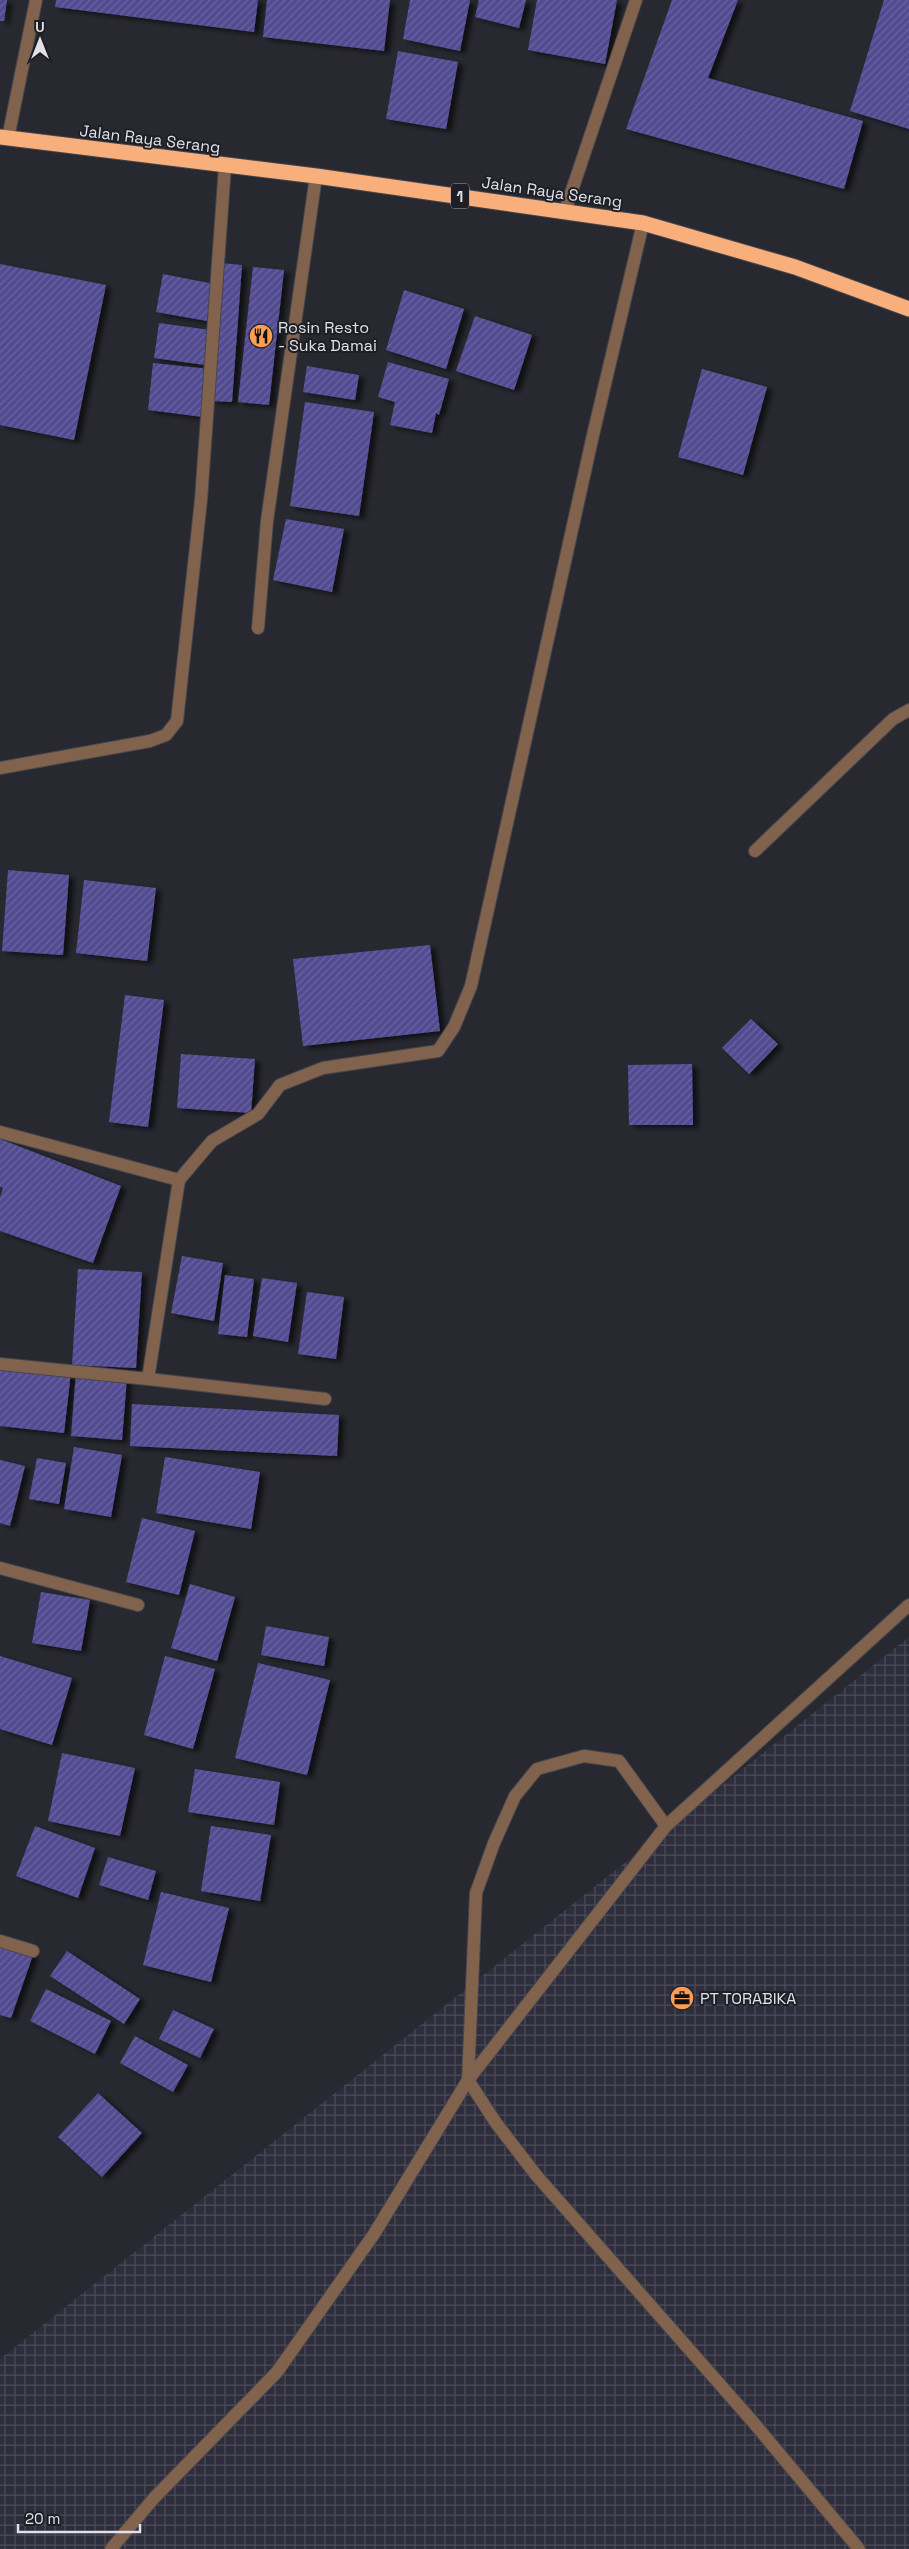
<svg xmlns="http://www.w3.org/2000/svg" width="909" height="2549" viewBox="0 0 909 2549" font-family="'Space Grotesk',sans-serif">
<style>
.industrial{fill:url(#industrial-grid)}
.building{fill:url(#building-hatch);filter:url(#shadow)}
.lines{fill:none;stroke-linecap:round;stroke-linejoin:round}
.lane-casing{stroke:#46464d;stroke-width:14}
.street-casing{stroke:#46464d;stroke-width:14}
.highway-casing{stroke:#46464d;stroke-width:17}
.lane{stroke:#80624d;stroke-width:12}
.street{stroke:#80624d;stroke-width:12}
.highway{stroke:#f9af7b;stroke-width:15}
.labels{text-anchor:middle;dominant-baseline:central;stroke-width:4;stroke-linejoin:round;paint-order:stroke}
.shield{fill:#1e1e27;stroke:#a6a6ad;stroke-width:1}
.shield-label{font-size:15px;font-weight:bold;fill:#e1e1e7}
.street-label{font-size:16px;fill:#e1e1e7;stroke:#1e1e27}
.poi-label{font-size:16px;fill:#e1e1e7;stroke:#1e1e27;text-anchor:start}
</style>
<defs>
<pattern id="industrial-grid" width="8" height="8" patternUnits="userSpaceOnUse" patternTransform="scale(1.25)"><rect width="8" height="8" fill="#2e2d3c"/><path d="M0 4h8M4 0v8" fill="none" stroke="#4c4b58"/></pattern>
<pattern id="building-hatch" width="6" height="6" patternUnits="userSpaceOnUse" patternTransform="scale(1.25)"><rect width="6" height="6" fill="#534b91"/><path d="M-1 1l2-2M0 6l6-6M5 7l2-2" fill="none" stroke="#6b65a0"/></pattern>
<filter id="shadow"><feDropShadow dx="5.5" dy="3" stdDeviation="2.5" flood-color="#0009"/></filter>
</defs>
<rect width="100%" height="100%" fill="#282830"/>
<path class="industrial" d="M909 1637V2549H0V2359Z"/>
<g class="building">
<path d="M0 0H7L4 21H0Z"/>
<path d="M56 0H258L254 32 55 7Z"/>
<path d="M267 0H390L384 51 263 37Z"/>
<path d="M410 0H470L460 51 403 39Z"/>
<path d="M479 0H526L519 28 475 17Z"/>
<path d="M537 0H617L605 64 528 50Z"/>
<path d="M672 0H738L708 78 863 121 844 189 626 129Z"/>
<path d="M884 0H909V129L850 111Z"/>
<path d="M398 51 458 62 446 129 386 119Z"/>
<path d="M221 263 242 265 232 402 211 401Z"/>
<path d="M0 264 106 285 74 440 0 425Z"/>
<path d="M253 267 284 270 269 405 238 402Z"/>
<path d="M163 274 214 284 207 321 156 312Z"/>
<path d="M404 290 464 309 446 369 386 350Z"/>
<path d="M475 316 532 335 514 390 456 371Z"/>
<path d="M159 323 210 330 205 365 154 358Z"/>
<path d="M388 362 449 379 439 415 436 413 432 433 390 425 395 402 378 397Z"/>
<path d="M153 363 209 369 203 417 148 410Z"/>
<path d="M307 366 359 375 355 400 303 392Z"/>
<path d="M702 369 767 387 743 475 678 457Z"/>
<path d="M305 402 374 412 359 516 290 506Z"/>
<path d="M286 519 344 529 332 592 273 580Z"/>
<path d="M8 870 69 875 63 955 2 951Z"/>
<path d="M84 880 156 888 147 961 76 953Z"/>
<path d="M430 945 440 1031 303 1046 293 959Z"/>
<path d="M125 995 164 1000 148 1127 109 1122Z"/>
<path d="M751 1019 778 1044 749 1074 722 1048Z"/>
<path d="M181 1054 255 1059 251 1113 177 1108Z"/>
<path d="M692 1064 693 1125H629L628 1065Z"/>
<path d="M0 1139 121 1186 93 1263 0 1231V1197L3 1188 0 1187Z"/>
<path d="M182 1256 223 1263 214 1321 171 1313Z"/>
<path d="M78 1269 142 1272 136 1368 72 1365Z"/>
<path d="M225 1275 254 1279 247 1337 218 1334Z"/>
<path d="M262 1278 297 1283 288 1342 253 1336Z"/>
<path d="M307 1292 344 1297 336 1359 298 1354Z"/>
<path d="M0 1364 71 1372 64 1433 0 1426Z"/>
<path d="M76 1373 127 1377 122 1440 71 1436Z"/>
<path d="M132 1404 339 1415 337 1456 130 1446Z"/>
<path d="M74 1447 122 1455 111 1517 64 1509Z"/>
<path d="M165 1457 260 1472 251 1529 156 1513Z"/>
<path d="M37 1458 66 1463 59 1504 29 1499Z"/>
<path d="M0 1460 25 1466 10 1526 0 1523Z"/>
<path d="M142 1518 195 1531 179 1595 126 1582Z"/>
<path d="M190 1584 235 1597 217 1661 171 1648Z"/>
<path d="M41 1592 90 1600 81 1651 32 1643Z"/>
<path d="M266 1626 329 1637 324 1666 261 1655Z"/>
<path d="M0 1656 72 1678 52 1745 0 1729Z"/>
<path d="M165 1656 215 1669 193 1749 144 1735Z"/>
<path d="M258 1663 330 1680 307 1775 235 1758Z"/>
<path d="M62 1753 135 1768 120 1836 48 1821Z"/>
<path d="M195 1769 280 1782 274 1825 188 1812Z"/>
<path d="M35 1826 95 1848 78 1898 16 1876Z"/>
<path d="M211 1826 271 1835 260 1901 201 1891Z"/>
<path d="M108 1857 156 1871 148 1900 99 1885Z"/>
<path d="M161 1892 229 1908 211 1982 143 1965Z"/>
<path d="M0 1944 33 1955 11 2018 0 2015Z"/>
<path d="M67 1951 140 1999 124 2024 50 1976Z"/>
<path d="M46 1989 111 2021 95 2054 30 2021Z"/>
<path d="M173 2010 214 2029 200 2058 159 2039Z"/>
<path d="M135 2036 188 2065 173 2092 120 2063Z"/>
<path d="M98 2093 142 2133 102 2177 58 2137Z"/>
</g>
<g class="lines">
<g class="lane-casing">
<g id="lane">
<path d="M258 628 267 521 316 176"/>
<path d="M0 768 150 741 166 735 177 721 201 500 225 166"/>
<path d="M755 851 893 719 909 710"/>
<path d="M179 1180 212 1141 258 1114 280 1085 323 1068 438 1051 454 1027 471 986 593 435 643 223"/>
<path d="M666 1826 619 1761 584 1756 537 1769 515 1796 494 1843 476 1893 468 2080 496 2123 536 2175 753 2422 859 2549"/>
<path d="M111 2549 154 2498 277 2372 374 2234 468 2080 666 1826 909 1605"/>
</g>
</g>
<g class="street-casing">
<g id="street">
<path d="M8 138 36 0"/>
<path d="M565 211 636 0"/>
<path d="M0 1132 179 1180 148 1379 325 1399"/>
<path d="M0 1364 148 1379"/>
<path d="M0 1568 138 1605"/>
<path d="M0 1941 33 1951"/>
</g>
</g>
<g class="highway-casing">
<path id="highway" d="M0 137 316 176 643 223 795 267 909 309"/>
</g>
<use href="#lane" class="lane"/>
<use href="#street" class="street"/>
<use href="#highway" class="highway"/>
</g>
<defs>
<g id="restaurant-disc" transform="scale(1.25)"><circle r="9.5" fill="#fd9d54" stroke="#1e1e27"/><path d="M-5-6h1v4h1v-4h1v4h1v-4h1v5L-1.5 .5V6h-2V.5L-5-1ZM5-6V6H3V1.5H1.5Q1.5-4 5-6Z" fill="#111"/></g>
<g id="office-disc" transform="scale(1.25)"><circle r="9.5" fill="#fd9d54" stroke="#1e1e27"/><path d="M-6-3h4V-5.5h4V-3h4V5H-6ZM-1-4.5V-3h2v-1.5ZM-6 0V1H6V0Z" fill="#111"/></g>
</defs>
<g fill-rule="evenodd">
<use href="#restaurant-disc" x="261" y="336"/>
<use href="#office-disc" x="682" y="1998"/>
</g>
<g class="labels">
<rect class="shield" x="451" y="183.5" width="18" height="25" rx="4"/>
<g class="shield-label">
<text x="460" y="196">1</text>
</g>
<g class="street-label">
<text transform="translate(150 139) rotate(7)">Jalan Raya Serang</text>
<text transform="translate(552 192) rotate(8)">Jalan Raya Serang</text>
</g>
<g class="poi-label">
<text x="278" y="327">Rosin Resto<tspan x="278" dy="18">- Suka Damai</tspan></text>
<text x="700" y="1998">PT TORABIKA</text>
</g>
</g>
<g transform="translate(40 40)" stroke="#1e1e27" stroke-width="4" paint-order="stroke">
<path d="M0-4L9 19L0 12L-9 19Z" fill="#e1e1e7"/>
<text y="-8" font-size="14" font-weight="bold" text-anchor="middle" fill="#e1e1e7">U</text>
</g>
<path d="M18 2524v8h122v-8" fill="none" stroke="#e1e1e7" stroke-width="2.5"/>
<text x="25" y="2524" font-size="15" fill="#e1e1e7" stroke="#1e1e27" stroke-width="4" paint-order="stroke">20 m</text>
</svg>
